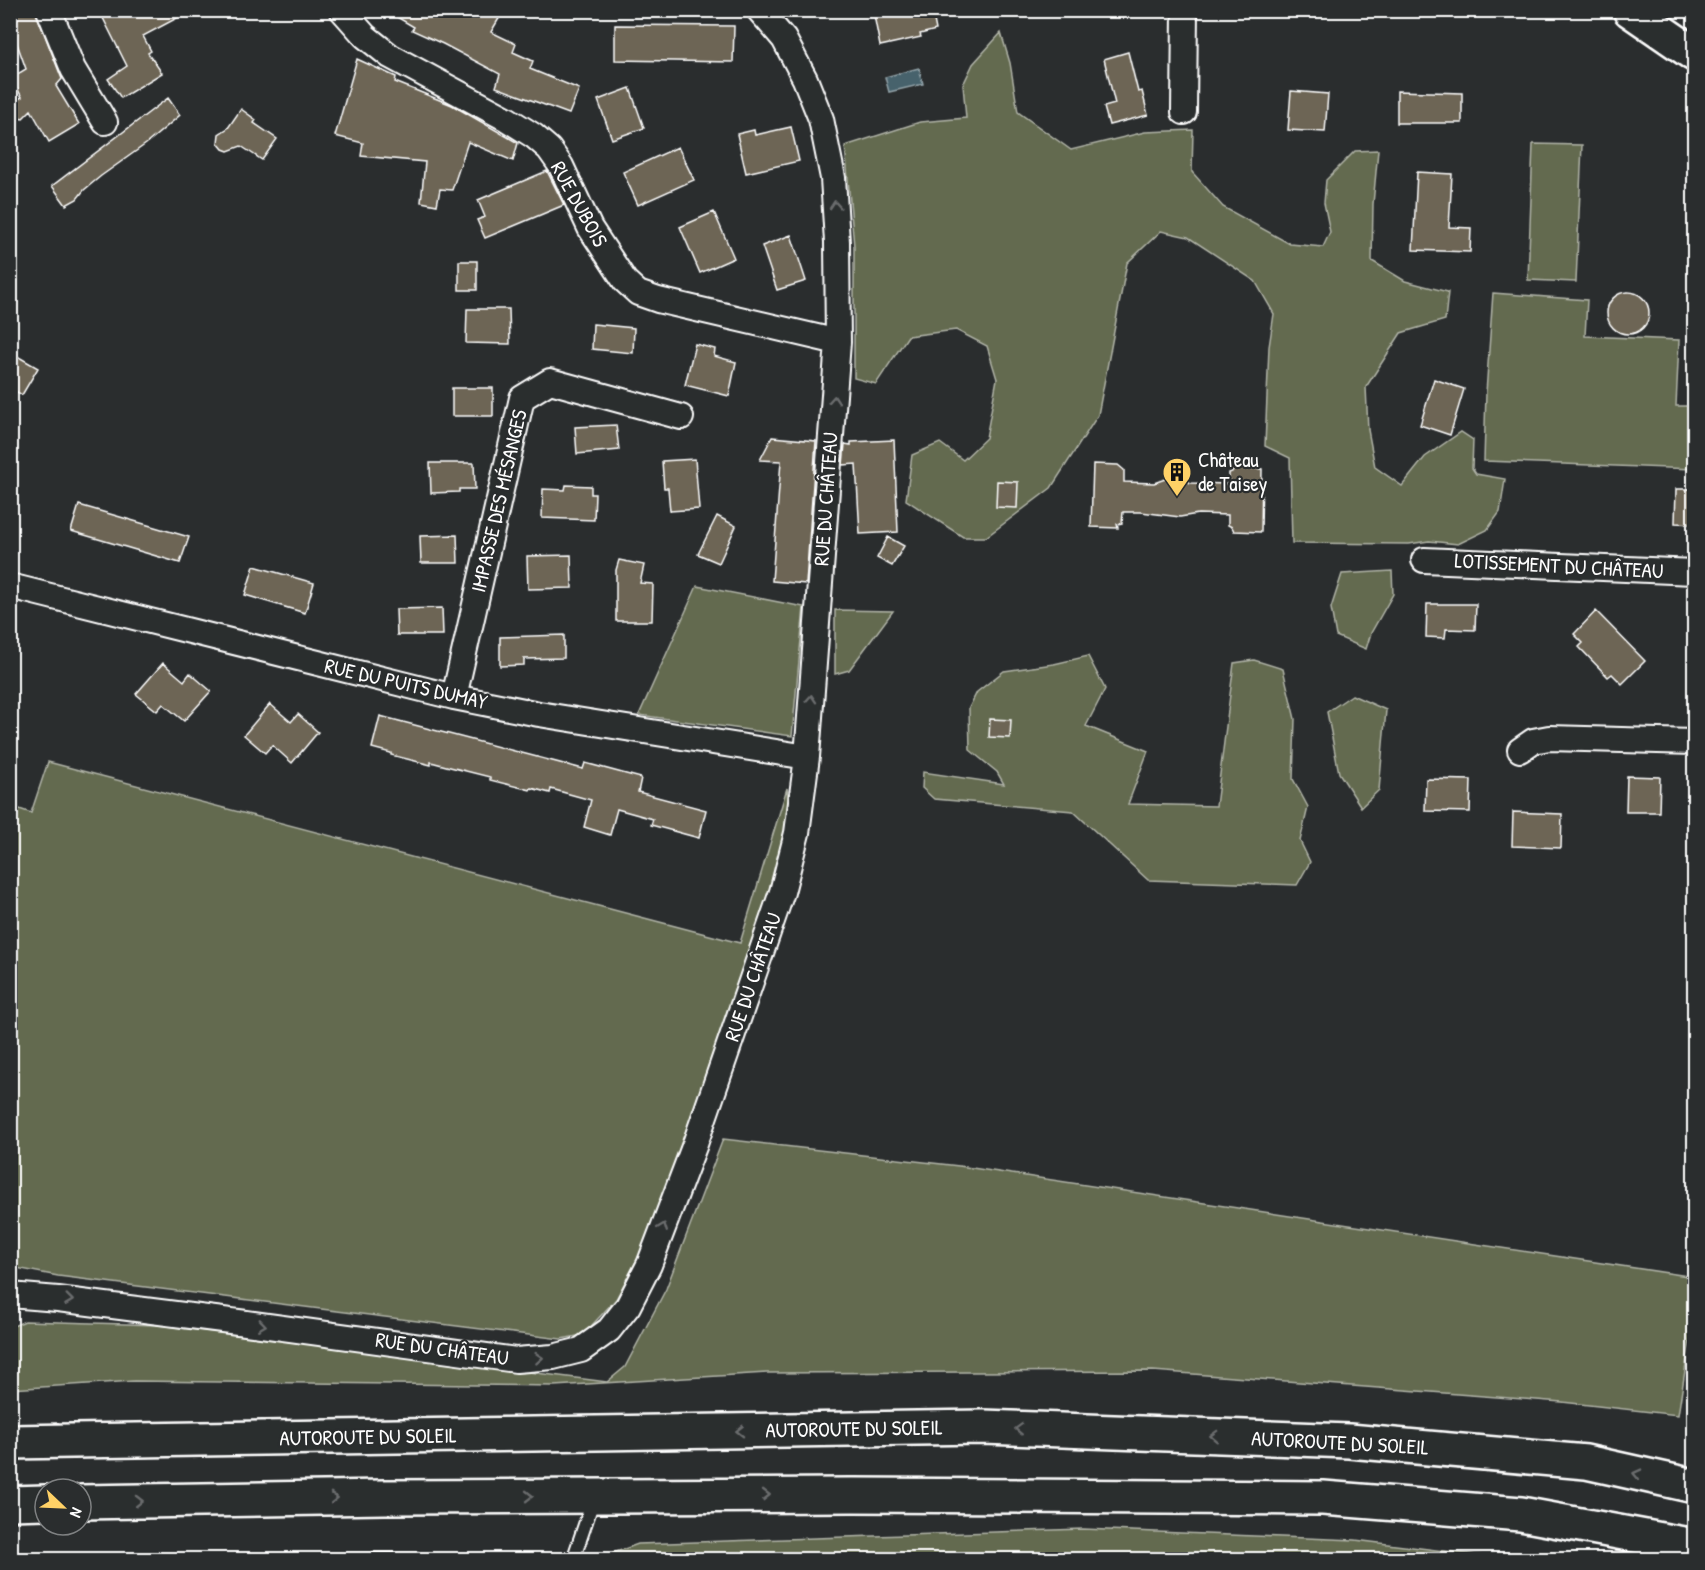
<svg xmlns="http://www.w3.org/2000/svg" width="1705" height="1570" font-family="'Patrick Hand',sans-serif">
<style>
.green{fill:#636a50;stroke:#b1b4a8;stroke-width:1.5}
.water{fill:#47626c;stroke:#91a1a7;stroke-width:1.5}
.building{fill:#6d6555;stroke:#fff;stroke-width:1.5}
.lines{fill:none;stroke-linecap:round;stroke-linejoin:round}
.lane-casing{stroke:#fff;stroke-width:16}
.street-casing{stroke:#fff;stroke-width:28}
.secondary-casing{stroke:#fff;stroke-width:38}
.highway-casing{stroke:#fff;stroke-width:38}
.lane{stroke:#2a2d2e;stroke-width:12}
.street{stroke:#2a2d2e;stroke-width:24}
.secondary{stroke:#2a2d2e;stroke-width:33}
.highway{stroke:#2a2d2e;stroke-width:33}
.oneway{stroke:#6a6c6d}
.labels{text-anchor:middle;stroke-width:4.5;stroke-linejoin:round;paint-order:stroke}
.street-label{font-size:21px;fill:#fff;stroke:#2a2d2e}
.poi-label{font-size:21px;fill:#fff;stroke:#2a2d2e;text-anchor:start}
</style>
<rect width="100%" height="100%" fill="#2a2d2e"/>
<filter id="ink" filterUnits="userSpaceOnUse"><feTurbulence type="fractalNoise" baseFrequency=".0167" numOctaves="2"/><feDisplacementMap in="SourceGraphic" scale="12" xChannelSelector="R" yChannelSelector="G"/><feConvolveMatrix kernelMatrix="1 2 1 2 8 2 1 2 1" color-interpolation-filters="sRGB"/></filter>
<g filter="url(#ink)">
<path class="green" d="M1001,33L1010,63L1018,112L1071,150L1145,132L1193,130L1192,172L1223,207L1290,244L1323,247L1330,232L1324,203L1326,180L1355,151L1378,150L1373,204L1372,261L1405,281L1448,292L1445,320L1401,333L1366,387L1368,430L1375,467L1402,486L1425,457L1461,432L1473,440L1472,468L1476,474L1505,479L1500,512L1487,530L1458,544L1429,541L1409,544L1292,543L1290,458L1265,446L1269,347L1274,314L1255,281L1188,237L1161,231L1127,263L1098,415L1051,488L986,537H963L906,500L912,455L940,443L963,460L986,438L997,379L987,346L956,330L908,336L876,384L854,378V246L845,146L920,122L966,118L963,85L973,64Z
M1533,144L1582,145L1576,282L1528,280Z
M1493,293L1587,300L1585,336L1679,340L1676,406H1694V469L1484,461L1486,393Z
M1392,571L1393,594L1371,633L1366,649L1336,636L1331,608L1342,574Z
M697,586L804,607L792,736L639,715Z
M835,610L893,611L849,670L835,674Z
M1088,656L1105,689L1086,726L1148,751L1128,804L1216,806L1234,663L1254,660L1283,669L1295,719L1293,779L1308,807L1300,841L1310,862L1297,885L1148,880L1073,811L934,799L922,788L923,772L1004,784L997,772L970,750L969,708L977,692L1004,671L1054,664Z
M1352,695L1386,710L1379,790L1361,807L1339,773L1327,712Z
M48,762L740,943L787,788L789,817L774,877L677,1157L641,1252L616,1299L583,1335L561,1339L58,1276L11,1267V806L31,813Z
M723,1139L959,1166L1694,1277V1314L1678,1415L1562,1402L1153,1371L767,1373L554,1386L134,1381L11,1389V1327L25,1321L158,1325L607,1382L625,1367L666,1289Z
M1083,1529L1355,1540L1509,1559H609L613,1553L638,1544Z"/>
<path class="water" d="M919,68L923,84L889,92L885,77Z"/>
<path class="building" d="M10,10H35L62,79L56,86L79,124L49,142L31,110L22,119L10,108V104L22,97L11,78L26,69L15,38L10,40Z
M99,10H192L143,36L151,51L148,53L162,73L121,98L108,79L127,66Z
M385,10H504L491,32L516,44L513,52L533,61L530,69L579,89L569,114L496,87L500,74L443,44L412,30L414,27Z
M873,10H932L936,30L920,34L921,37L880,46Z
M615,25L734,26L733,62L615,60Z
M1128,52L1138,92L1142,91L1148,115L1109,125L1104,107L1115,104L1104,59Z
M357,59L396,77L395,82L452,105L518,143L513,161L468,142L452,190L440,189L437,205L421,202L425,162L361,156L363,143L335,136Z
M630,88L644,128L612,139L598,100Z
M1291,91L1328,94L1325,132L1288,130Z
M1397,91L1462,93V123H1397Z
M168,98L180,115L146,144L101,176L84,190L77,199L66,205L52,186Z
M241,109L256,120L254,123L277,139L262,160L241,146L228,151L223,149L218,143L219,134L228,128Z
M791,127L799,161L746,173L737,134L754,130L755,135Z
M678,147L694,180L638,205L623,172Z
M547,171L564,205L485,238L477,220L485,217L478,200Z
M1417,172L1452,174L1449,227L1471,228L1470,252L1413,250Z
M714,212L734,258L700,273L680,227Z
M791,235L806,281L777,290L762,246Z
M459,261H477V290H459Z
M1607 313a21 21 0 1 1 42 0a21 21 0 1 1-42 0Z
M467,309H509L510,344L466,343Z
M593,324L634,328L633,353L592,349Z
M695,344L715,349L714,356L736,362L729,396L685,385Z
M10,352L38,368L22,395L10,388Z
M1434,379L1464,389L1450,435L1420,425Z
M452,388H493V416H452Z
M616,425L619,450L577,454L575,427Z
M772,437L816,441L806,584L772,581L781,461L760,460Z
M894,440L898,532L860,534L856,464L843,465L845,444L851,445V442Z
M695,459L699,509L670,511L668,488H664L662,461Z
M430,463H474L475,489H459V492L431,493Z
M1093,464L1118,465L1124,470V482L1154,483L1168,478L1184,479L1190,483L1229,484V473L1232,472L1234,468L1262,469L1261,532L1234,531L1232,527L1228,525V515L1198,514L1180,517L1141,512H1123L1122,523L1117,524L1118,528L1091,527Z
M997,481L1018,482L1017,508L996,507Z
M566,485L591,486V494H595L594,520L542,518L543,489L565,490Z
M1676,489H1695V524L1675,523Z
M79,505L189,537L180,563L71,531Z
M717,516L736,526L719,563L698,554Z
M457,535L458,563H421L420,536Z
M888,537L904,546L892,566L877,558Z
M571,555L572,588L528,589L527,556Z
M619,560L644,565L640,583L653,584L652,621H616V570Z
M254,566L314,583L305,613L245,595Z
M1427,604H1476L1475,630L1446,629L1445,638L1426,637Z
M442,608L443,635H397L396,609Z
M1596,611L1645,661L1622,684L1612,674L1608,677L1579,647L1583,643L1574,634Z
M564,635V658L524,659V665L500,666V637Z
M163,663L184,681L190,673L211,691L184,721L163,704L157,711L136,694Z
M270,704L291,722L298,714L318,732L292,763L272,745L265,753L244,735Z
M380,716L583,769L585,763L641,778L638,792L706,810L699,838L651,825L653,819L617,809L610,835L584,827L591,800L551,789L550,793L531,788L530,790L490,780V777L450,767L431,762V765L391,755V753L372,748Z
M990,719L1011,720L1010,738L989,737Z
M1627,776L1660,777L1659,812H1626Z
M1426,779L1471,780L1470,812L1425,811Z
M1513,812L1562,814L1561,848L1512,846Z"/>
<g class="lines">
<g class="lane-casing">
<path id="lane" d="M347,1560H418
M573,1560L594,1498"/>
</g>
<g class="street-casing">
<path id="street" d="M49,10L73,69L105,122
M342,10L365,36L390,56L507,119L534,136L549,149L561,166L590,228L625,281L638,293L658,300L838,342
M1184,112L1185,10
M1424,560L1694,572
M10,586L454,697L539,714L807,757
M454,697L522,398L550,381L681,417
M1520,750L1533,741L1549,738L1694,742
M10,1295L58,1299L246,1323L516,1360L553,1357L581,1350L609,1330L628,1306L649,1265L695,1144L782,892L797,833L807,757L838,342L837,242L833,178L821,119L805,79L784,39L759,10"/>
</g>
<g class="secondary-casing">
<path id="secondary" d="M1630,10L1694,54"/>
</g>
<g class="highway-casing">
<path id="highway" d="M10,1442L983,1427L1349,1441L1586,1462L1694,1486
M81,1502L385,1497L853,1495L1323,1498L1521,1514L1694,1546
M10,1503L45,1502"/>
</g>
<use href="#lane" class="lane"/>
<use href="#street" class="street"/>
<use href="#secondary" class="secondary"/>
<use href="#highway" class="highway"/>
</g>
<defs><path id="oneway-chevron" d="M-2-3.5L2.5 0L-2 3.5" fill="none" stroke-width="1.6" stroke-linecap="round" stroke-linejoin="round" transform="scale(1.5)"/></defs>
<g class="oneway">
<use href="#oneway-chevron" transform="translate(835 205) rotate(-94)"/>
<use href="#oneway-chevron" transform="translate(834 400) rotate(-86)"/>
<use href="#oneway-chevron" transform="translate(811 699) rotate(-86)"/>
<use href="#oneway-chevron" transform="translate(663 1227) rotate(-69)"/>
<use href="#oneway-chevron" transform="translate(69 1300) rotate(7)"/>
<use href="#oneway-chevron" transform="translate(262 1325) rotate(8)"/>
<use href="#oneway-chevron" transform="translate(539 1358) rotate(-4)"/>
<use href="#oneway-chevron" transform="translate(1019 1429) rotate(-178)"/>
<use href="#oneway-chevron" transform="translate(740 1431) rotate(179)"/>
<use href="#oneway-chevron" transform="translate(1214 1436) rotate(-178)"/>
<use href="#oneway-chevron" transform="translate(1637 1474) rotate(-167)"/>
<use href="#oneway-chevron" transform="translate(766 1495)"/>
<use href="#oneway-chevron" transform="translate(529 1496)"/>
<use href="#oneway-chevron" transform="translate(334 1498) rotate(-1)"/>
<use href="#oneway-chevron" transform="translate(139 1501) rotate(-1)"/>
</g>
</g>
<defs>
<g id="building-pin" transform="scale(1.5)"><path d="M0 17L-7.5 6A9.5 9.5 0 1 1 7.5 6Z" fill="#ffd166" stroke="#2a2d2e"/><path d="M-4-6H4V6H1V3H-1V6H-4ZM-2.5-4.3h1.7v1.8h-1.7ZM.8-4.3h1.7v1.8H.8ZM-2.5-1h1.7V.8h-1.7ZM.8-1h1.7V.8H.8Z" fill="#111"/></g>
</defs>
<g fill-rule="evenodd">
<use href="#building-pin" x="1177" y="472"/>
</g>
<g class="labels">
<g class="street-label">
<text transform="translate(579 204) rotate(61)" y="7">RUE DUBOIS</text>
<text transform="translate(826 499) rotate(-86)" y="7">RUE DU CHÂTEAU</text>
<text transform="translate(499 501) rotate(-77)" y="7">IMPASSE DES MÉSANGES</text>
<text transform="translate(1559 566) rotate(3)" y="7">LOTISSEMENT DU CHÂTEAU</text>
<text transform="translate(406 684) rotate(13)" y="7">RUE DU PUITS DUMAY</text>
<text transform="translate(753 977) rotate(-71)" y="7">RUE DU CHÂTEAU</text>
<text transform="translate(442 1349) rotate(8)" y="7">RUE DU CHÂTEAU</text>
<text transform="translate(854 1429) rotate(-1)" y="7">AUTOROUTE DU SOLEIL</text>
<text transform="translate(368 1437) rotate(-1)" y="7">AUTOROUTE DU SOLEIL</text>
<text transform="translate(1340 1443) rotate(3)" y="7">AUTOROUTE DU SOLEIL</text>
</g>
<g class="poi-label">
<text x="1198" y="467">Château<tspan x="1198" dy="24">de Taisey</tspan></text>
</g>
</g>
<rect width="1705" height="1570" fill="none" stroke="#2a2d2e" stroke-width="36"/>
<rect x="18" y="18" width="1669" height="1534" fill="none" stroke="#fff" stroke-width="2" filter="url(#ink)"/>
<g transform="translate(63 1507) rotate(113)"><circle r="28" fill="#2a2d2e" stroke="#7f8182" stroke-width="1.5"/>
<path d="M0-4.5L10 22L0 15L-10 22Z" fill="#ffd166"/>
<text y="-9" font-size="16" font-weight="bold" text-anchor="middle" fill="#ffffff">N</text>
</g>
</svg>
